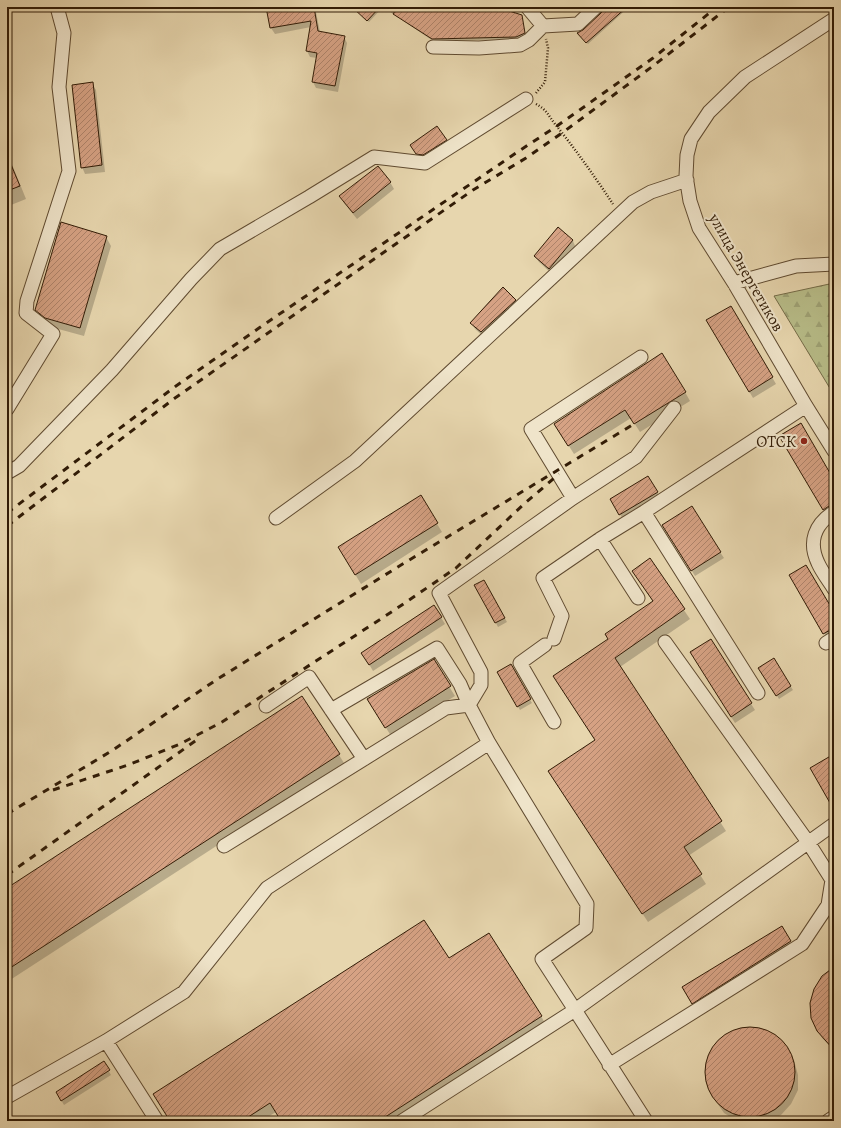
<svg xmlns="http://www.w3.org/2000/svg" width="841" height="1128" font-family="Alegreya,serif">
<style>
.forest{fill:url(#forest-firs);stroke:#756c48}
.shadow{fill:#0003}
.building{fill:url(#building-hatch);stroke:#321c06}
.lines{fill:none;stroke-linecap:round;stroke-linejoin:round}
.minor-casing{stroke:#5f4a30;stroke-width:15}
.path{stroke:#321c06;stroke-width:2.5;stroke-dasharray:1 2;stroke-linecap:butt}
.minor{stroke:#efe4ca;stroke-width:13}
.rail{stroke:#321c06;stroke-width:3;stroke-dasharray:7 7;stroke-linecap:butt}
.poi-dot{fill:#8f2418;stroke:#efe4ca;stroke-width:1.5}
.labels{text-anchor:middle;stroke-width:4;stroke-linejoin:round;paint-order:stroke}
.street-label{font-size:16px;fill:#321c06;stroke:#efe4ca}
.poi-label{font-size:16px;fill:#321c06;stroke:#efe4ca;text-anchor:end}
</style>
<defs>
<pattern id="forest-firs" width="22" height="20" patternUnits="userSpaceOnUse"><rect width="22" height="20" fill="#b8bd89"/><path d="M5 1l3.5 6h-7zM16 11l3.5 6h-7z" fill="#9fa275"/></pattern>
<pattern id="building-hatch" width="6" height="6" patternUnits="userSpaceOnUse"><rect width="6" height="6" fill="#d6a284"/><path d="M-1 1l2-2M0 6l6-6M5 7l2-2" fill="none" stroke="#ae836a"/></pattern>
</defs>
<rect width="100%" height="100%" fill="#e7d6ae"/>
<filter id="stains"><feTurbulence type="fractalNoise" baseFrequency=".005" numOctaves="4"/><feColorMatrix values="0 0 0 0 .2 0 0 0 0 .09 0 0 0 0 .02 0 0 0 .5 -.17"/></filter>
<radialGradient id="worn" r=".72"><stop offset=".6" stop-color="#630" stop-opacity="0"/><stop offset="1" stop-color="#630" stop-opacity=".3"/></radialGradient>
<path class="forest" d="M834,283V395L774,296Z"/>
<path class="shadow" d="M267,7H315L320,32L344,37L347,43L338,92L316,88L313,82L317,58L310,57L307,51L311,27L275,34L271,28Z
M353,7H494V11L522,18L525,35L517,39L433,41L383,7L369,22Z
M605,7H629L588,44L579,35L604,10Z
M92,84L96,90L105,172L85,174L82,167Z
M446,140L448,144L426,159L420,158L413,149Z
M7,152L26,199L11,205L7,199Z
M390,182L394,189L357,219L344,203L341,197Z
M558,229L573,241L576,248L553,275L539,262L535,256Z
M106,237L111,246L84,336L51,327L42,319L36,310Z
M516,300L519,307L485,338L475,329L472,323Z
M731,307L776,384L753,398L708,321Z
M685,392L690,401L640,432L631,418L574,454L555,424Z
M784,442L834,482V512L828,516Z
M648,477L661,499L624,521L611,499Z
M420,496L442,532L361,584L344,556Z
M667,531L720,552L724,558L695,576Z
M650,560L690,619L620,667L726,831L688,856L706,884L648,922L554,780L596,741L609,640L653,602L633,571Z
M790,576L834,613V636L828,640Z
M484,581L507,622L498,627L476,585Z
M434,606L445,624L373,671L366,659Z
M710,640L755,710L735,723L695,659Z
M773,659L793,690L779,699L760,668Z
M433,661L455,696L391,736L374,708Z
M510,666L532,703L520,710L498,673Z
M339,755L344,763L7,982V889Z
M781,927L795,951L698,1012L683,988Z
M448,960L541,1016L546,1025L397,1121H282L276,1112L261,1121H171Z
M834,968V1050L822,1038L818,1031Z
M743,1028H757L770,1033L782,1041L794,1060L798,1075V1090L791,1104L781,1115L770,1121H737L724,1113L711,1094L706,1080V1066L710,1053L718,1041L729,1033Z
M104,1063L111,1075L64,1105L57,1093Z"/>
<path class="building" d="M266,7H314L318,31L345,36L335,86L312,82L317,53L306,51L311,21L270,28Z
M352,7H380L367,21Z
M398,7H410V11L506,10L522,15L525,33L516,37L432,39L393,14Z
M606,7H627L586,43L577,33L583,30L601,13Z
M93,82L102,165L81,168L72,85Z
M437,126L447,140L423,155L416,154L410,145Z
M7,155L20,186L7,191Z
M378,166L391,182L353,213L339,196Z
M61,222L107,236L80,328L45,318L35,310Z
M558,227L573,240L549,269L534,256Z
M503,287L516,300L481,332L470,323Z
M731,306L773,377L749,392L706,320Z
M662,353L686,392L634,424L625,410L568,446L554,424Z
M801,423L834,480V504L829,506L823,510L779,436Z
M648,476L658,492L619,515L610,499Z
M421,495L438,523L355,575L338,547Z
M692,506L721,552L691,571L662,525Z
M650,558L685,609L615,658L722,821L684,847L702,874L642,914L548,771L595,740L553,676L608,639L605,634L653,601L632,571Z
M806,565L834,612V628L823,634L789,575Z
M484,580L505,618L495,623L474,585Z
M434,605L442,617L369,665L361,653Z
M711,639L752,703L731,717L690,652Z
M774,658L791,686L776,696L758,668Z
M434,659L451,686L385,728L367,699Z
M511,664L531,699L517,707L497,672Z
M302,696L340,754L7,970V888Z
M834,754V810L810,768Z
M424,920L449,958L489,933L542,1016L379,1121H281L270,1103L242,1121H170L153,1094Z
M782,926L791,941L692,1004L682,987Z
M834,967V1050L817,1031L811,1018L810,1003L814,989L822,976Z
M705 1072a45 45 0 1 1 90 0a45 45 0 1 1-90 0Z
M104,1061L110,1070L61,1101L56,1092Z"/>
<g class="lines">
<g class="minor-casing">
<path id="minor" d="M527,7L543,26L578,24L596,7
M834,19L745,77L709,112L691,139L687,155L686,176L690,201L699,228L734,283L806,406L834,451
M433,47L479,48L520,45L529,40L543,26
M734,283L796,266L834,264
M7,409L53,334L26,313L27,301L69,171L59,87L64,33L57,7
M7,473L19,466L112,370L191,279L220,249L309,197L374,157L425,163L526,99
M573,498L531,429L641,357
M644,512L758,693
M834,512C815,524 808,542 818,563C822,572 829,581 834,589
M276,518L355,461L633,202L651,192L687,180
M600,539L638,598
M554,639L562,616L543,578L600,539L644,512L806,406
M826,643L834,638
M545,645L520,663L554,722
M266,706L309,677L364,759
M224,846L446,708L469,705L460,684L437,648L331,710
M106,1041L157,1121
M609,1065L802,944L828,905L832,880L808,842L665,642
M7,1097L106,1041L184,992L267,888L489,743
M402,1121L575,1010L542,959L586,928L587,904L489,743L469,705L481,685V672L439,593L573,498L636,457L674,408
M646,1121L575,1010L834,824
M828,1121L834,1117"/>
</g>
<path class="path" d="M536,93L545,82L548,48L546,39
M536,104C547,110 548,115 555,124C576,150 595,177 613,204"/>
<use href="#minor" class="minor"/>
<path class="rail" d="M7,513L176,386L259,328L519,151L557,126L653,58L717,7
M7,526L175,398L473,190L526,158L562,133L653,66L729,7
M53,790L128,765L180,744L222,722L393,611L456,568L524,504L559,474
M7,814L113,750L216,680L401,565L634,424
M7,875L198,739"/>
</g>
<circle class="poi-dot" cx="804" cy="441" r="4"/>
<g class="labels">
<g class="street-label">
<text transform="translate(747 272) rotate(60)" y="6">улица Энергетиков</text>
</g>
<g class="poi-label">
<text x="796" y="447">ОТСК</text>
</g>
</g>
<rect width="841" height="1128" fill="none" stroke="#e7d6ae" stroke-width="24"/>
<rect x="8" y="8" width="825" height="1112" fill="none" stroke="#321c06" stroke-width="2"/>
<rect x="12" y="12" width="817" height="1104" fill="none" stroke="#321c06"/>
<rect width="100%" height="100%" filter="url(#stains)"/>
<rect width="100%" height="100%" fill="url(#worn)"/>
</svg>
